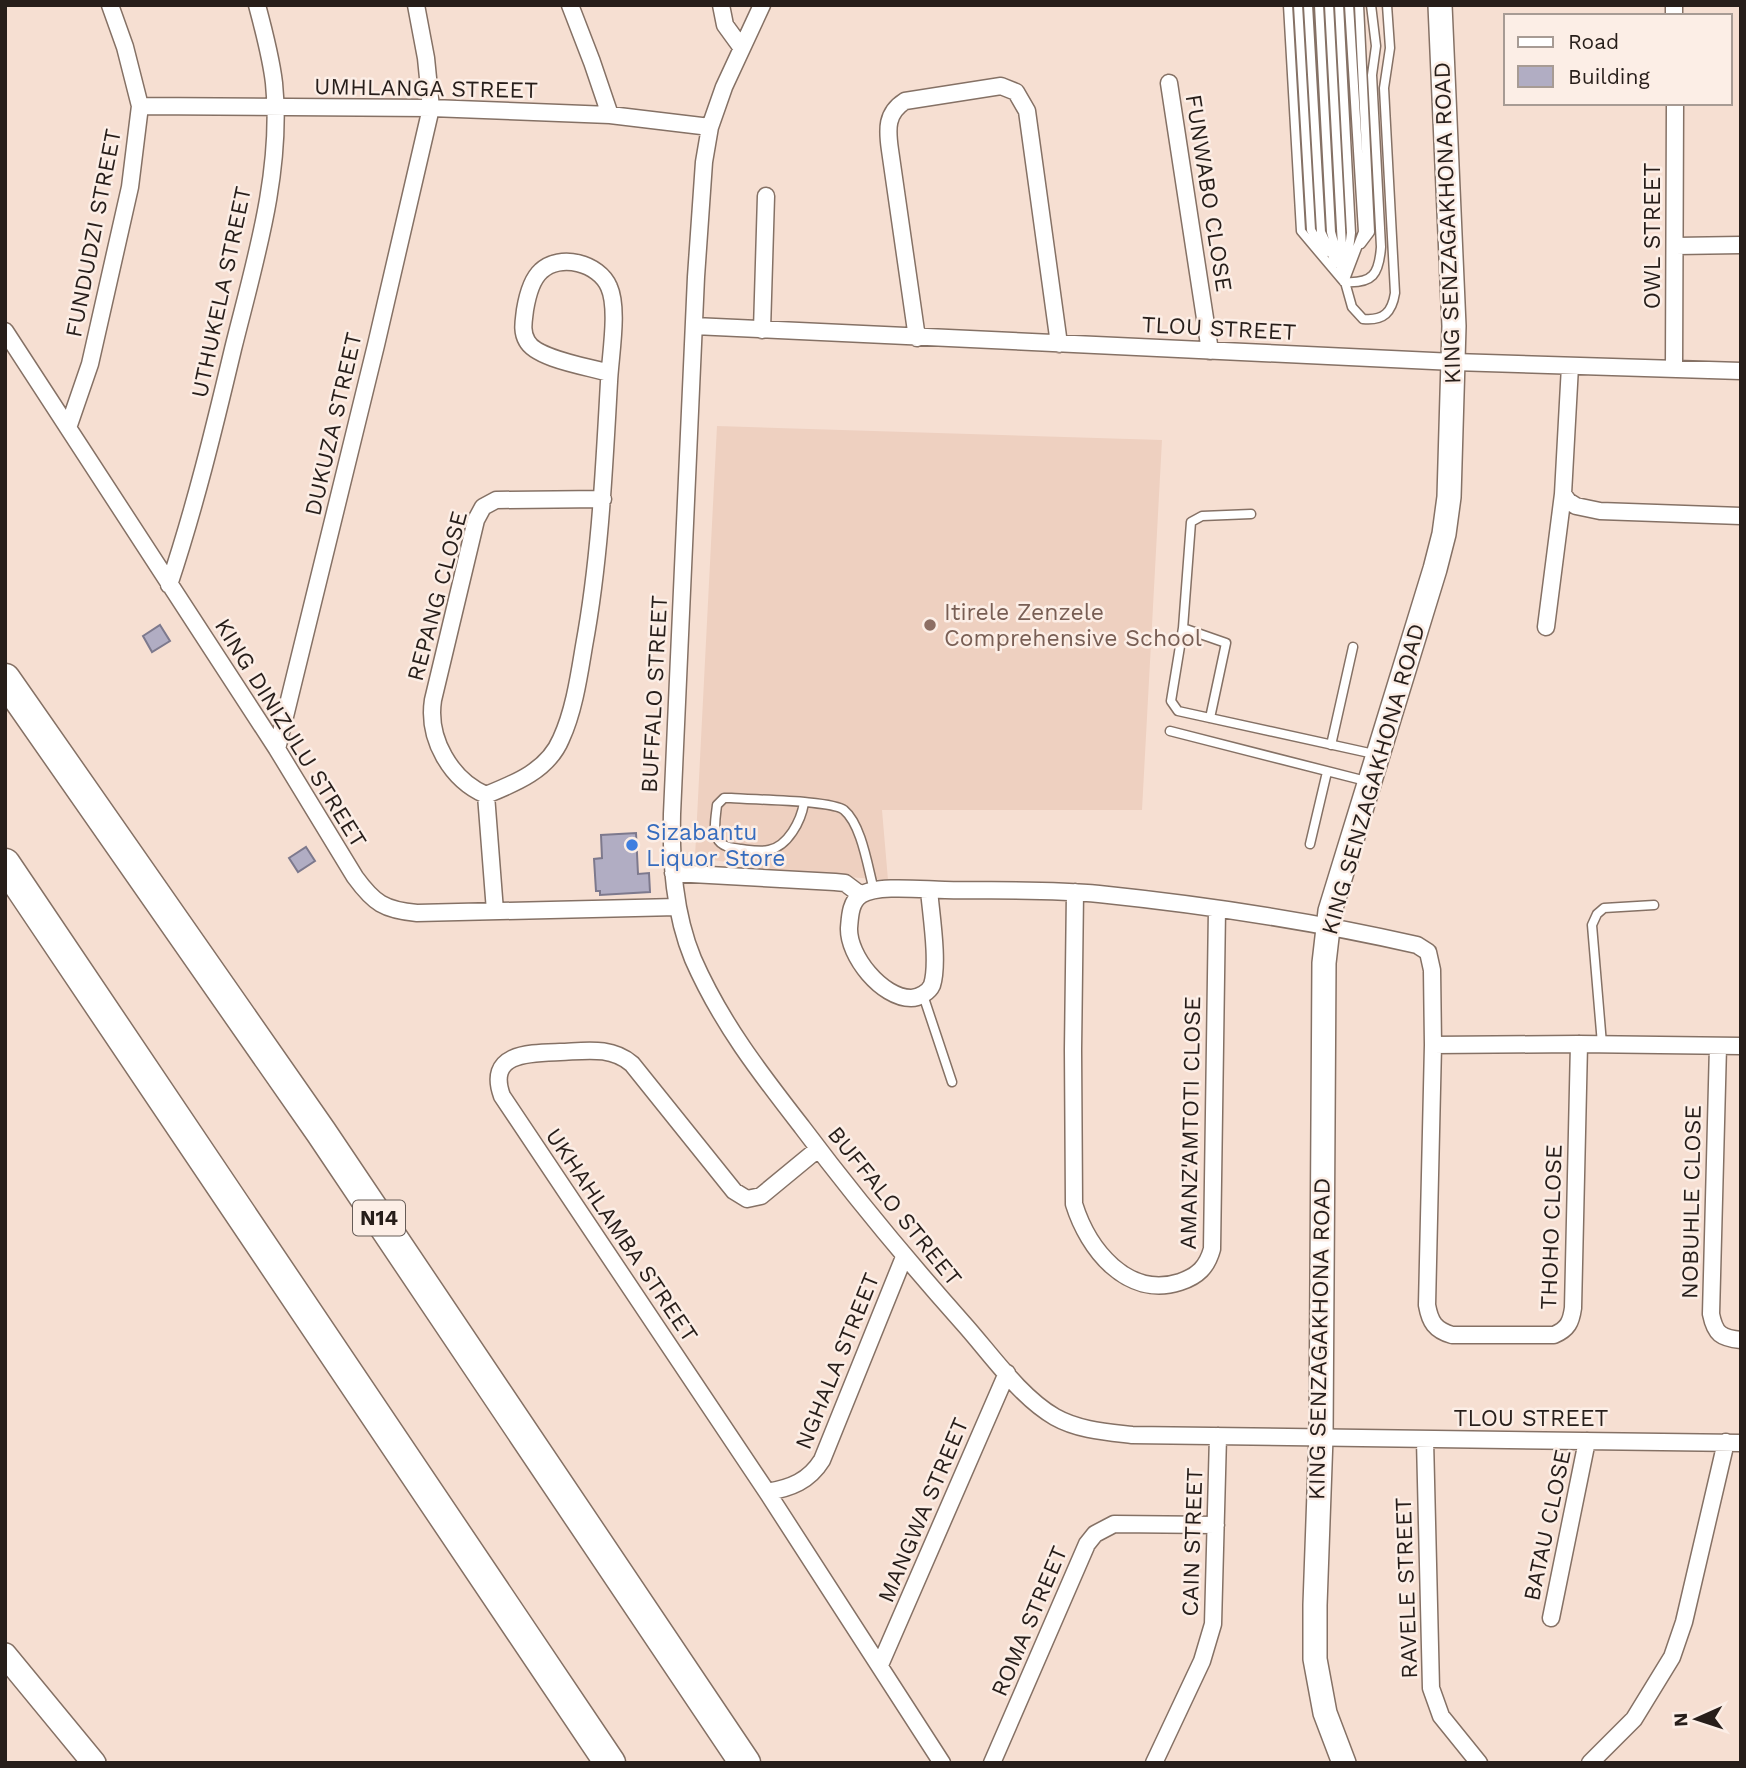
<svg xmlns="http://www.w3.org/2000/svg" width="1746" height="1768" font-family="'Work Sans',sans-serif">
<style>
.built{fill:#eed0c0}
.building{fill:#b1adc3;stroke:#7d798d;stroke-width:2}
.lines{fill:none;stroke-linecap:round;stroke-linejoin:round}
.lane-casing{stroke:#857165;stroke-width:11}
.street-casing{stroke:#857165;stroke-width:19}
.secondary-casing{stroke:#857165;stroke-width:26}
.highway-casing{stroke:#857165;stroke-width:33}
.lane{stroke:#fff;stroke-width:8}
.street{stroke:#fff;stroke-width:16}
.secondary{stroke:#fff;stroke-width:23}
.highway{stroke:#fff;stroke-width:30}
.education-dot{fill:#8d6e63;stroke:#fceee6;stroke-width:2.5}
.shop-dot{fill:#3f7fe0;stroke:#fceee6;stroke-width:2.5}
.labels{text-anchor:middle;stroke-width:5;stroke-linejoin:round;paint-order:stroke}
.shield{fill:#fceee6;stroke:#675c57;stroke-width:2}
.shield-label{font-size:21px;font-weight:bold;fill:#271e1a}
.street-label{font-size:23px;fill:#271e1a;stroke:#fceee6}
.education-label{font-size:23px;fill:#785e54;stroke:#fceee6;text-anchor:start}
.shop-label{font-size:23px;fill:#366cbe;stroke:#fceee6;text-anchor:start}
</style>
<rect width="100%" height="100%" fill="#f6dfd2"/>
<path class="built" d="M717,426L1162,440L1142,810H882L888,880L794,873L695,857Z"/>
<path class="building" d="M160,625L170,641L152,652L143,636Z
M636,833L638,874L649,873L650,892L600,895V891H596L594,859L602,858L601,835Z
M306,847L315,861L298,872L289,858Z"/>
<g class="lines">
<g class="lane-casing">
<path id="lane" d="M1288,5L1301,231L1344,282C1373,284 1379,274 1381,247L1372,75L1376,46L1371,5
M1298,5L1311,230L1325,253
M1308,5L1321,232L1336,263
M1319,5L1331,232L1352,307L1363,319C1384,321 1392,312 1395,293L1384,88L1390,48L1387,5
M1329,5L1343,265
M1339,5L1351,233L1347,265
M1359,5L1370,232L1361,244
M1344,282L1363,232L1349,5
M1251,514L1202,516L1191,522L1183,628L1171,701L1178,711L1374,754
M1183,628L1226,643L1210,718
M1170,731L1366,781
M1331,745L1353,647
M804,803C801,821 788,846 769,850C760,852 750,850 741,849C732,848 721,847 717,838C713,829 716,815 717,805L724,798H731C752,800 831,800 844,810C862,825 868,869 874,890
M1310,844L1327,772
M923,995L952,1082
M1602,1044L1592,925L1597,914L1604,908L1654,905"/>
</g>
<g class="street-casing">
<path id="street" d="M570,5L592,62L610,115
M721,5L725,25L741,47
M762,5L724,87L710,127L704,162L696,277L672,814C671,863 674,913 693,959C721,1023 760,1073 802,1127C853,1195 907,1260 963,1323C990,1353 1020,1397 1055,1417C1078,1430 1106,1432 1132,1435L1741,1443
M1674,5V16
M1169,83L1210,351
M140,106L431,108L610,115L710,127
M1676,246L1741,245
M694,326L1454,362L1741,371
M762,330L766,196
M5,331L277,749L355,877C374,903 384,910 417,913L677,907
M917,338L890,150C887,129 886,113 905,101L1001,86L1016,92L1027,111L1059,344
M1570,366L1563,494L1568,501L1576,506L1600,511L1741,516
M1674,369L1675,103
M68,428L90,364L130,187L140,106L125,47L110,5
M169,585C195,507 214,429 233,349C254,264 283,172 274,83C271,57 264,31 257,5
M1546,627L1563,494
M277,749L376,345L431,108L426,58L416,5
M486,795C516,783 548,770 561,739C574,711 579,676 584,646C600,559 604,471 609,382C610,357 619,309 609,287C599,263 560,253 541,271C531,280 527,298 525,310C524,320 521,331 527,341C536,359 590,367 609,373
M673,873L835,882L845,883L861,895
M929,890C931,914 939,963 932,985C929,992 919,998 911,998C882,998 848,956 849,928C850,917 850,902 861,895C877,884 926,890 945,890C996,891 1048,889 1099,894C1205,905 1312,921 1417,945L1428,952L1432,970L1433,1045L1427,1305C1430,1322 1435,1330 1452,1335H1554C1568,1329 1571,1322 1573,1308L1579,1044
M1075,892L1073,1050L1074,1204C1088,1249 1127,1299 1180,1282C1198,1276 1207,1267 1212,1249L1217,909
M495,911L486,795C451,780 427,739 433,700L476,520L483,507L496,500L603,499
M1433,1045L1579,1044L1741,1046
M1718,1046L1711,1314C1715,1334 1721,1338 1741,1340
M818,1149L761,1196L747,1199L734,1191L632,1064C611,1046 586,1051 560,1052C531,1053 486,1052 502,1096L767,1492L942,1763
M1425,1440L1431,1688L1441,1716L1479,1763
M767,1492C791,1488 809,1481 822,1460L904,1257
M1551,1618L1587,1441
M880,1665L1007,1373
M992,1763L1087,1544L1095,1534L1114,1524L1216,1525
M1154,1763L1202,1661L1213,1624L1218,1436
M1590,1763L1634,1719L1672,1657L1684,1622L1726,1442"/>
</g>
<g class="secondary-casing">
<path id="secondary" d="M5,1655L94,1763
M1344,1763L1325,1713L1315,1659V1605L1321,1437L1324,963L1330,911L1435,569L1444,534L1449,497L1454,326L1440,5"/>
</g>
<g class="highway-casing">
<path id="highway" d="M5,679L321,1132L745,1763
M5,864L610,1763"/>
</g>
<use href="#lane" class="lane"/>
<use href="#street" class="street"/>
<use href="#secondary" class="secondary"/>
<use href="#highway" class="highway"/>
</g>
<circle class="education-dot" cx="930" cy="625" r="7"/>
<circle class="shop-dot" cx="632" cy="845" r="7"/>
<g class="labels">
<rect class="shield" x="353" y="1200.5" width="52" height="35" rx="5"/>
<g class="shield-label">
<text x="379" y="1225">N14</text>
</g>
<g class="street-label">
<text transform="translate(426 88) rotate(1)" y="8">UMHLANGA STREET</text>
<text transform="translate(1209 193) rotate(81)" y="8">FUNWABO CLOSE</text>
<text transform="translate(1447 223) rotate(-92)" y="8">KING SENZAGAKHONA ROAD</text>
<text transform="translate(93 233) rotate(-79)" y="8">FUNDUDZI STREET</text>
<text transform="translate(1652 236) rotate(-90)" y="8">OWL STREET</text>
<text transform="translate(221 292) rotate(-78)" y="8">UTHUKELA STREET</text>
<text transform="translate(1219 328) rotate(3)" y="8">TLOU STREET</text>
<text transform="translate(333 424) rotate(-77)" y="8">DUKUZA STREET</text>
<text transform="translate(437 596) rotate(-75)" y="8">REPANG CLOSE</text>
<text transform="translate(654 694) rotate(-87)" y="8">BUFFALO STREET</text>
<text transform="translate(291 733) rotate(58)" y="8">KING DINIZULU STREET</text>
<text transform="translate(1373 779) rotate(-74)" y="8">KING SENZAGAKHONA ROAD</text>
<text transform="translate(1190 1123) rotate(-89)" y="8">AMANZ'AMTOTI CLOSE</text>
<text transform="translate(1691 1202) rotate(-89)" y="8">NOBUHLE CLOSE</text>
<text transform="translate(895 1206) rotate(51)" y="8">BUFFALO STREET</text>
<text transform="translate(1551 1227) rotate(-88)" y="8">THOHO CLOSE</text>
<text transform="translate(622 1235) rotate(56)" y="8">UKHAHLAMBA STREET</text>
<text transform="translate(1319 1339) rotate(-89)" y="8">KING SENZAGAKHONA ROAD</text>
<text transform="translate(837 1361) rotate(-68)" y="8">NGHALA STREET</text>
<text x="1531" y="1426">TLOU STREET</text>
<text transform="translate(923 1510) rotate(-67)" y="8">MANGWA STREET</text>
<text transform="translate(1547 1525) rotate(-78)" y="8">BATAU CLOSE</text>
<text transform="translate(1192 1542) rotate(-88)" y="8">CAIN STREET</text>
<text transform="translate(1406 1588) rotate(-92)" y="8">RAVELE STREET</text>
<text transform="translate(1029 1621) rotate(-67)" y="8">ROMA STREET</text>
</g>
<g class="education-label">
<text x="944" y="620">Itirele Zenzele<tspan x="944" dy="26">Comprehensive School</tspan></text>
</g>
<g class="shop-label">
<text x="646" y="840">Sizabantu<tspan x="646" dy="26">Liquor Store</tspan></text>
</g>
</g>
<rect width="1746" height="1768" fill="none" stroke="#271e1a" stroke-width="14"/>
<rect x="1504" y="14" width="228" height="91" fill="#fceee6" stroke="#a79b94" stroke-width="2"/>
<rect x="1518" y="37" width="35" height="10" fill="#ffffff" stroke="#a79b94" stroke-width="2"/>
<text x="1568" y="49" font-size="21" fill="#271e1a">Road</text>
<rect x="1518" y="66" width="35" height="21" fill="#b1adc3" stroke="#a79b94" stroke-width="2"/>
<text x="1568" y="84" font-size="21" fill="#271e1a">Building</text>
<g transform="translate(1697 1719) rotate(267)" stroke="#fceee6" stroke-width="5" paint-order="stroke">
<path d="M0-5L12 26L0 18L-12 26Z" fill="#271e1a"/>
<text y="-10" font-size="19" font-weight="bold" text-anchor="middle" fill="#271e1a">N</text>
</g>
</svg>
